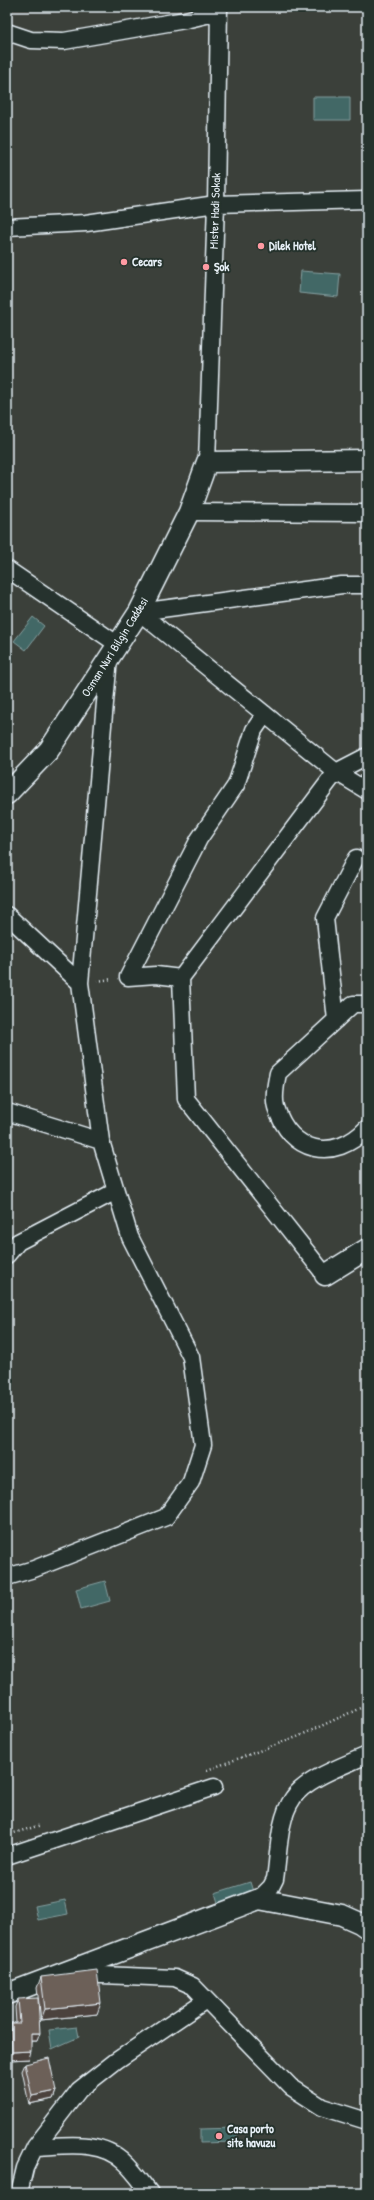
<svg xmlns="http://www.w3.org/2000/svg" width="374" height="2200" font-family="'Patrick Hand',sans-serif">
<style>
.water{fill:#436866;stroke:#859fa0}
.lines{fill:none;stroke-linecap:round;stroke-linejoin:round}
.minor-casing{stroke:#e8f1f8;stroke-width:19}
.tertiary-casing{stroke:#e8f1f8;stroke-width:23}
.path{stroke:#e8f1f8;stroke-width:2.5;stroke-dasharray:1 3;stroke-linecap:butt}
.minor{stroke:#26332d;stroke-width:16}
.tertiary{stroke:#26332d;stroke-width:20}
.wall{fill:#5d534d;stroke:#e8f1f8}
.shaded-wall{fill:#4c433e;stroke:#e8f1f8}
.building{fill:#6c6059;stroke:#e8f1f8}
.poi-dot{fill:#ff9aa2;stroke:#26332d;stroke-width:1.5}
.labels{text-anchor:middle;stroke-width:4;stroke-linejoin:round;paint-order:stroke}
.street-label{font-size:12px;fill:#e8f1f8;stroke:#26332d}
.poi-label{font-size:12px;font-weight:bold;fill:#e8f1f8;stroke:#26332d;text-anchor:start}
</style>
<rect width="100%" height="100%" fill="#3b403a"/>
<filter id="ink" filterUnits="userSpaceOnUse"><feTurbulence type="fractalNoise" baseFrequency=".025" numOctaves="2"/><feDisplacementMap in="SourceGraphic" scale="8" xChannelSelector="R" yChannelSelector="G"/><feConvolveMatrix kernelMatrix="1 2 1 2 8 2 1 2 1" color-interpolation-filters="sRGB"/></filter>
<g filter="url(#ink)">
<path class="water" d="M313,97H350V120H313Z
M301,271L340,274L338,297L299,293Z
M33,617L44,626L26,650L14,641Z
M105,1581L110,1601L81,1609L76,1589Z
M250,1882L255,1898L220,1909L215,1893Z
M65,1900L68,1914L38,1920L35,1906Z
M77,2027L79,2037L52,2049L49,2030Z
M237,2128V2142L200,2143V2129Z"/>
<g class="lines">
<g class="minor-casing">
<path id="minor" d="M7,32L31,40L64,41L185,20L219,12
M7,227L86,223L216,204L367,200
M207,462L216,204L219,7
M189,512L367,513
M7,569L117,644
M367,585H342L139,612L336,772L367,791
M7,915L80,983
M128,977L199,839L236,785L254,730L265,714
M128,977L156,975L181,978
M367,1004H353L278,1073C276,1083 273,1097 276,1107C290,1153 334,1163 367,1128
M336,1020L325,918L356,858
M7,1112L101,1141
M7,1255L18,1242L116,1191
M325,1275L186,1099L181,978L336,772L367,756
M7,1577L34,1569L166,1517L191,1482L203,1445L191,1357L130,1237L101,1141L80,983L109,658
M7,1856L214,1787
M259,1899L271,1887L275,1879C279,1854 278,1819 293,1798C306,1778 346,1765 367,1755
M77,1974L175,1978L193,1986L291,2087L322,2107L367,2121
M35,2147C64,2146 101,2139 124,2162C134,2171 142,2183 150,2193
M19,2193L25,2168L35,2147L79,2090L116,2061L206,2000"/>
</g>
<g class="tertiary-casing">
<path id="tertiary" d="M7,794L49,750L139,612L189,512L207,462L367,460
M325,1275L367,1249
M7,1994L259,1899L342,1915L360,1923L367,1928"/>
</g>
<path class="path" d="M97,981L112,979
M207,1770L297,1737L367,1705
M7,1835L41,1825"/>
<use href="#minor" class="minor"/>
<use href="#tertiary" class="tertiary"/>
</g>
<path class="wall" d="M41,1977L97,2014L41,2020L37,1988Z
M18,1999L37,2041H31L29,2059L9,2060L8,2031L11,2023H16L15,2007Z
M25,2064L56,2091L53,2099L29,2104L22,2071Z"/>
<path class="shaded-wall" d="M101,2003L97,2014L41,2020L45,2009Z
M31,2033H40L37,2041H28Z
M31,2051L29,2059L9,2060L12,2052Z
M56,2091L53,2099L29,2104L32,2096Z"/>
<path class="building" d="M97,1970L101,2003L45,2009L41,1977Z
M38,1998L40,2033H31V2051L12,2052L11,2023H20L18,1999Z
M49,2058L56,2091L32,2096L25,2064Z"/>
</g>
<g class="poi-dot">
<circle cx="261" cy="246" r="4"/>
<circle cx="124" cy="262" r="4"/>
<circle cx="206" cy="267" r="4"/>
<circle cx="219" cy="2136" r="4"/>
</g>
<g class="labels">
<g class="street-label">
<text transform="translate(215 211) rotate(-88)" y="4">Mister Hadi Sokak</text>
<text transform="translate(115 647) rotate(-58)" y="4">Osman Nuri Bilgin Caddesi</text>
</g>
<g class="poi-label">
<text x="269" y="250">Dilek Hotel</text>
<text x="132" y="266">Cecars</text>
<text x="214" y="271">Şok</text>
<text x="227" y="2133">Casa porto<tspan x="227" dy="14">site havuzu</tspan></text>
</g>
</g>
<rect width="374" height="2200" fill="none" stroke="#26332d" stroke-width="24"/>
<rect x="12" y="12" width="350" height="2176" fill="none" stroke="#e8f1f8" stroke-width="1.5" filter="url(#ink)"/>
</svg>
